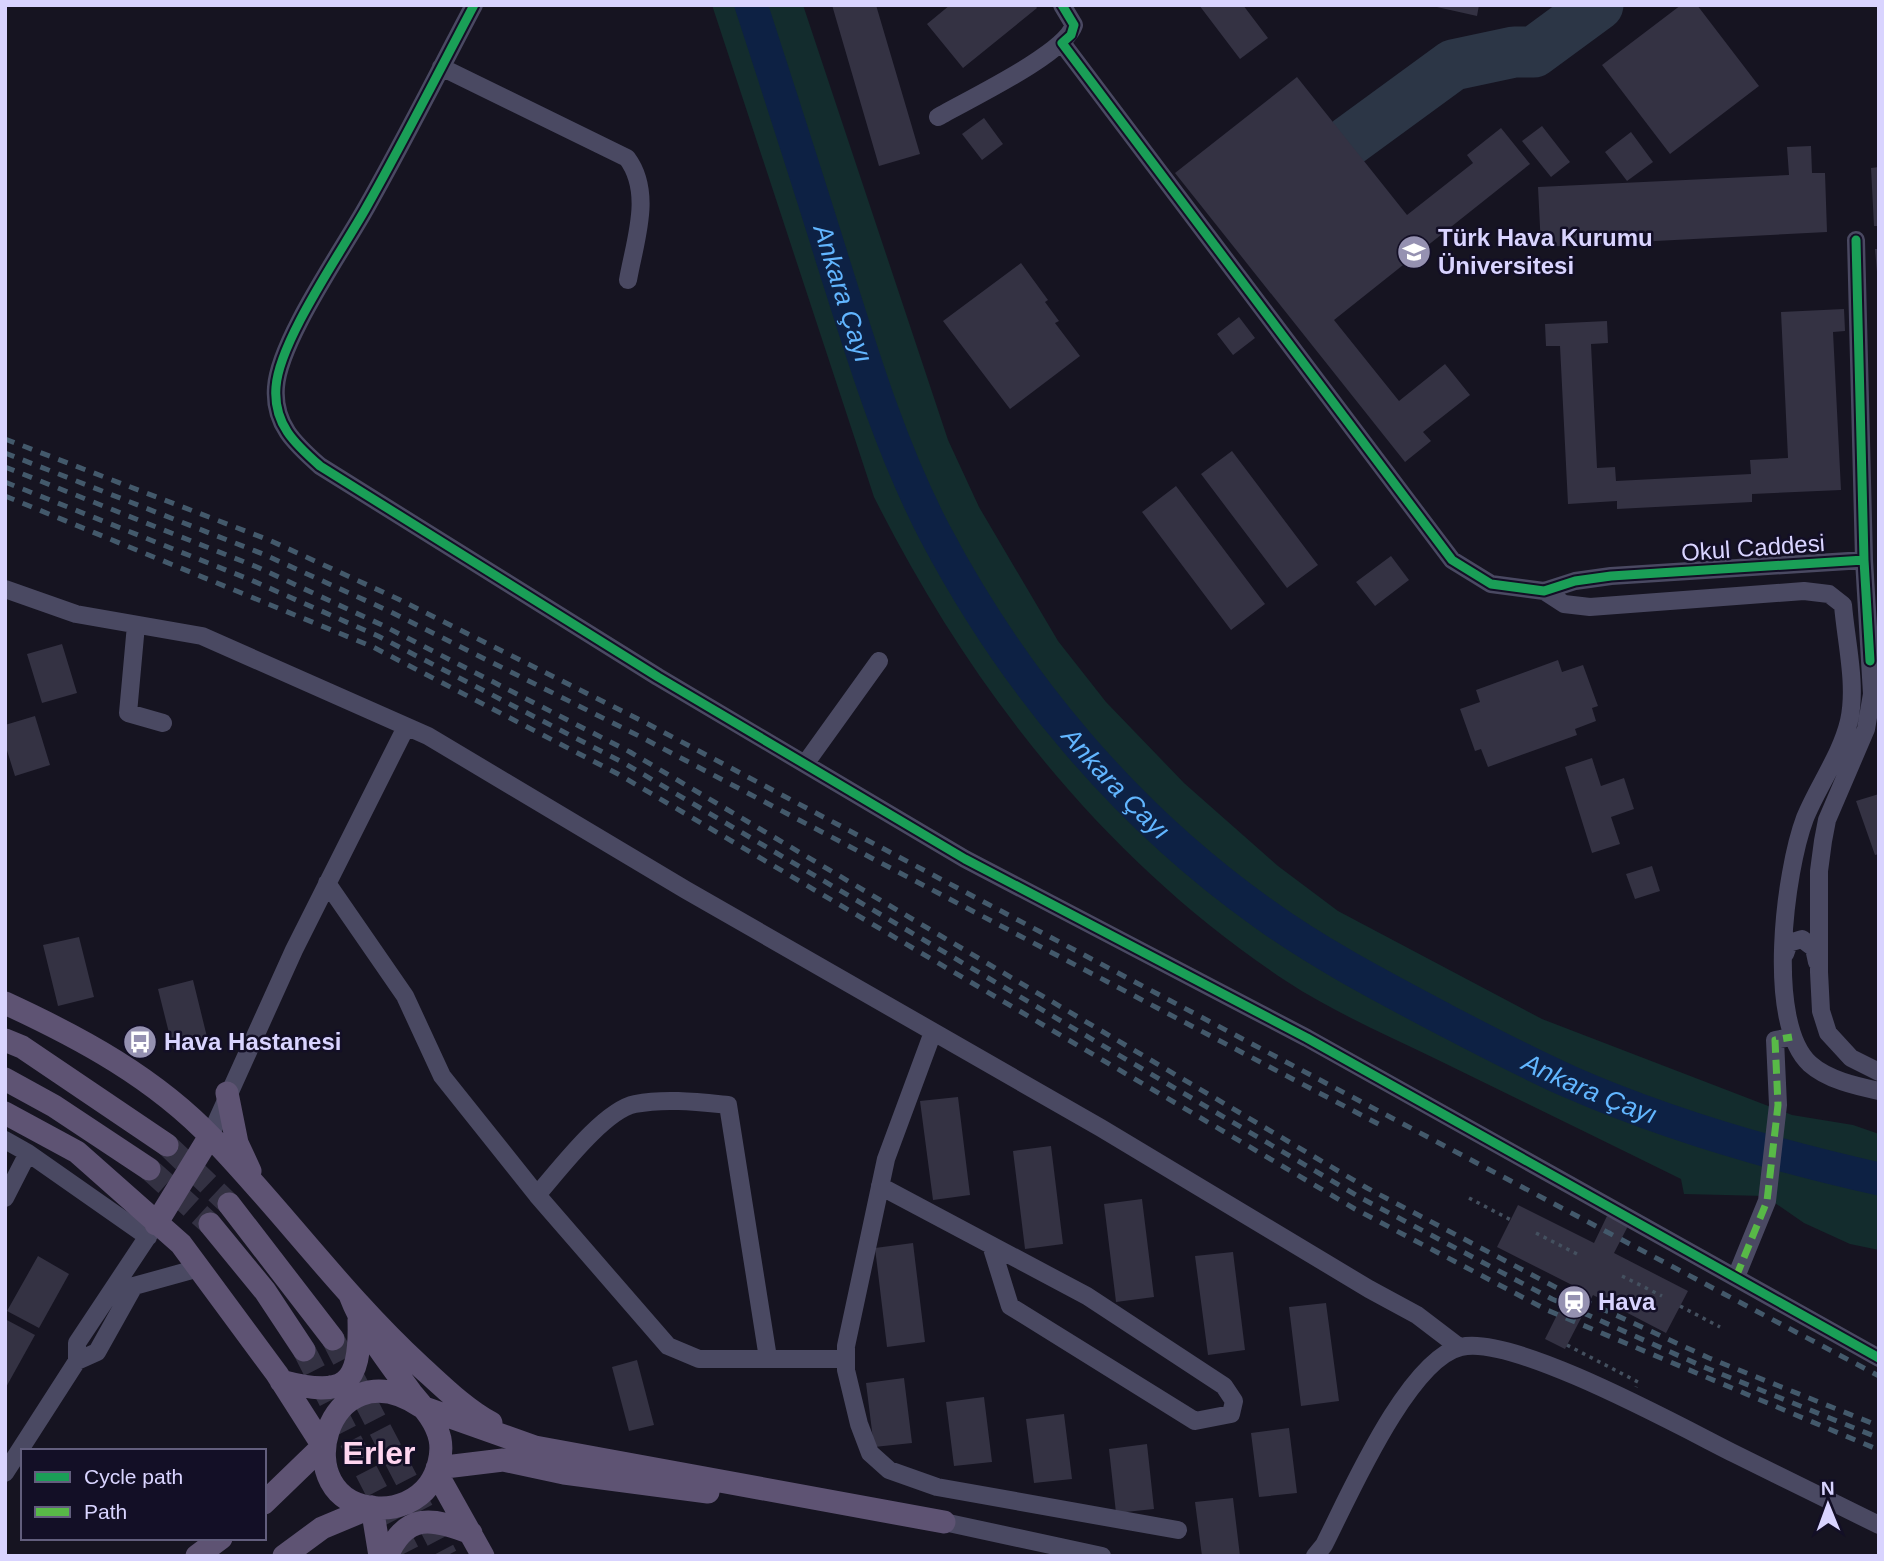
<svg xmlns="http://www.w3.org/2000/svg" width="1884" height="1561" font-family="Arial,sans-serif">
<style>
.green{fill:#132c2d}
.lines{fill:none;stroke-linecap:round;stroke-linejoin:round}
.river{stroke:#0d2144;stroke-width:33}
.taxiway{stroke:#2c3646;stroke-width:51}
.building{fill:#343243}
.major-tunnel{stroke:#333142;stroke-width:23;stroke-dasharray:23 11;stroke-linecap:butt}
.path{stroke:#44505f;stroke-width:3.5;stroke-dasharray:3.5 5;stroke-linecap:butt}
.minor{stroke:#4a4962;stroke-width:18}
.major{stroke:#5e5373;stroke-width:23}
.rail{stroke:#43596b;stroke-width:5;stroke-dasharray:10 9;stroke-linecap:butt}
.quiet{stroke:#58b947;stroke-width:7;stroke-dasharray:14 7;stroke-linecap:butt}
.cycleway-casing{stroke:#130f26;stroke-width:13}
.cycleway{stroke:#1a9f57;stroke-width:9}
.labels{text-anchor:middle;stroke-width:5;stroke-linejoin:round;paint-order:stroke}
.poi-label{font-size:24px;font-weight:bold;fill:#d9d4ff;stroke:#130f26;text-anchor:start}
.street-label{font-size:24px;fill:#d9d4ff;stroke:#130f26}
.water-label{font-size:26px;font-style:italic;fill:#62b6ff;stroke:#130f26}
.district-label{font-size:32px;font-weight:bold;fill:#ffd6f0;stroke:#130f26}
</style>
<rect width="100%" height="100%" fill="#161421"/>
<path class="green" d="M712,5H803L948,440L979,507L1058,641L1106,702L1184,783L1278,866L1338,911L1542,1019L1792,1115L1853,1125L1879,1134V1250L1850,1244L1804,1223L1765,1196L1684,1194L1681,1179C1600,1139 1518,1099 1436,1059C1387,1035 1333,1012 1286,981C1105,861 971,690 874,497Z"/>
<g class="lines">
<path class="river" id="s1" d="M751,5C778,88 805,171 831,255C861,350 889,445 935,533C1014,683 1126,816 1264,914C1321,955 1383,987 1445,1020C1486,1041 1527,1063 1570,1082C1666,1124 1777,1156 1879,1179"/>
<path class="taxiway" d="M1349,141L1453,65L1514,52H1534L1598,5"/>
</g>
<path class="building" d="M832,5H876L920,154L879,166Z
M950,5H1035L1037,8L963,68L927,24Z
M1199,5H1243L1268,38L1240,59Z
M1428,5H1479L1477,16Z
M1681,5H1697L1759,86L1670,154L1602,65Z
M1297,77L1407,215L1473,163L1467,155L1501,128L1530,164L1334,320L1399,401L1445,364L1470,395L1423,432L1431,441L1405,462L1175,173Z
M984,118L1003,144L982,160L962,134Z
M1542,126L1570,162L1551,177L1522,141Z
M1631,132L1653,162L1627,181L1605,152Z
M1811,146L1812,173H1825L1827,232L1541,247L1538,187L1789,175L1787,147Z
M1879,167V226H1874L1871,168Z
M1875,249H1879V272H1877Z
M1021,263L1048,300L1045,302L1059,321L1055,323L1080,356L1010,409L943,321Z
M1844,309L1845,331L1833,332L1841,490L1752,494V502L1617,509V501L1568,504L1560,346H1546L1545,324L1607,321L1608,343L1591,344L1597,468L1615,467L1616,481L1751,474L1750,460L1788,458L1781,312Z
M1239,317L1255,338L1233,355L1217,334Z
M1232,451L1318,565L1287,588L1201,474Z
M1176,486L1265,604L1231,630L1142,512Z
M1391,556L1409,580L1375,606L1356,582Z
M62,644L77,693L42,703L27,654Z
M1558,660L1562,672L1583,665L1598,706L1592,708L1596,721L1575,729L1577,735L1488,767L1481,749L1475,751L1460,709L1480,702L1476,690Z
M35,716L50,765L15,776L5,744V725Z
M1592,758L1601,786L1624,778L1634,809L1611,817L1620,844L1592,853L1565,767Z
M1879,794V854L1875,855L1856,801Z
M1652,866L1660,891L1635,899L1626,874Z
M79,937L94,997L58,1006L43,945Z
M193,980L208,1041L173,1049L158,989Z
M958,1097L970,1195L933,1200L920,1101Z
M1051,1146L1063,1244L1025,1249L1013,1151Z
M1142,1199L1154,1297L1116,1302L1104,1204Z
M1518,1205L1594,1243L1607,1216L1628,1226L1614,1253L1688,1291L1666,1333L1593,1295L1565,1349L1545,1339L1572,1285L1497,1247Z
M913,1243L925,1342L887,1347L875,1248Z
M1233,1252L1245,1350L1208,1355L1195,1256Z
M38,1256L69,1274L39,1328L7,1311Z
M1326,1303L1339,1401L1301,1406L1289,1307Z
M5,1319L35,1335L5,1389Z
M637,1360L654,1425L629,1431L612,1367Z
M904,1378L912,1443L874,1447L866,1383Z
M984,1397L992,1462L954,1466L946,1402Z
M1064,1414L1072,1479L1034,1483L1026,1419Z
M1289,1428L1297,1493L1259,1497L1251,1433Z
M1147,1444L1154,1509L1116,1513L1109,1449Z
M1233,1498L1240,1556H1202L1195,1502Z"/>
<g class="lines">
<path class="major-tunnel" d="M167,1145L229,1204
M149,1169L210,1224
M333,1339L446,1556
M304,1350L410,1556"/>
<path class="path" d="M1469,1198L1511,1220
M1536,1233L1577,1254
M1622,1276L1662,1296
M1680,1306L1720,1327
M1567,1345L1638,1382L1636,1387"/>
<path class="minor" d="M474,5C438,73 404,141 366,208C342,251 279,341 276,387C273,424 295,444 320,466L658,677L965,859L1307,1038L1879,1358
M1062,43L1452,560L1491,584L1544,591L1564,604L1590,607L1804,591L1829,594L1843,605C1846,642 1857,685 1849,721C1841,755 1818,786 1805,818C1785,871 1765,1023 1810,1064C1828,1080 1856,1086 1879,1091
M441,67L627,158C653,193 635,240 628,280
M938,117C967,100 1065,54 1074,25L1062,5
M1856,240L1864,560
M5,589L76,614L202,636L428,736L686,890L1101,1128L1369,1289L1417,1315L1459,1347
M1544,591L1575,581L1611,576L1864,560L1872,694L1866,729L1827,820L1823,841L1819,871V972L1821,1011L1828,1033L1851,1058L1879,1072
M136,625L128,713L163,723
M805,764L879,661
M327,883L405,996L442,1076L537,1195L668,1346L699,1359H846
M1785,954L1789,943L1802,939L1814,948L1817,962
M933,1032L886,1159L846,1346V1370L859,1424L870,1453L889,1470L937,1487L1178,1530
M210,1136L294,950L406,727
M5,1140L28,1153L148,1237
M880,1186L1087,1296L1224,1386L1234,1401L1231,1414L1195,1421L1010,1306L991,1245
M537,1195C558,1171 604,1110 635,1104C665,1098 698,1102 728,1105L768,1358
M5,1198L28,1153
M1736,1277L1767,1201L1778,1105L1775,1040L1792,1037
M77,1361L97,1352L134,1286L199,1268
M5,1473L77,1361V1343L156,1224
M944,1522L1102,1556
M1315,1556L1324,1545C1348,1498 1408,1359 1461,1347C1513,1334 1683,1428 1735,1454C1783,1478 1831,1501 1879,1525"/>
<path class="major" d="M5,1003C81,1038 155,1078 213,1139C284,1213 345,1297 420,1366C442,1386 465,1409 491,1423
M5,1040L22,1047L167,1145
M5,1079L54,1106L149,1169
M227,1093L237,1143L250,1171
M5,1113L77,1152L181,1244L277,1374L323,1446
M229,1204L333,1339
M156,1224L210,1136
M210,1224L265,1291L304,1350
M350,1295C364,1332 389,1362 412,1394C423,1407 436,1421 440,1439C443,1454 438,1472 429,1485C417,1501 397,1509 378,1508C282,1504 326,1341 422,1407L535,1447L944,1522
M281,1381C345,1398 361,1386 359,1320
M437,1468L503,1460L564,1473L708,1492
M436,1472L483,1556
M264,1503L323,1446
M372,1507L380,1556
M197,1556L221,1538
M284,1556L322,1528L372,1507
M387,1556C406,1512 433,1518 471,1533"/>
<path class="rail" d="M5,439L269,540L398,599L646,723L1879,1376
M5,453L263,554L391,612L639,736L1386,1128
M5,467L257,567L384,626L630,752L1367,1188L1557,1288L1709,1358L1879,1426
M5,482L251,580L378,636L624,763L1361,1198L1552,1299L1704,1367L1879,1438
M5,496L373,647L618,774L1355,1209L1547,1310L1879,1450"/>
<path class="quiet" d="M1736,1277L1767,1201L1778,1105L1775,1040L1792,1037"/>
<g class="cycleway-casing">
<path id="cycleway" d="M474,5C438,73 404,141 366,208C342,251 279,341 276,387C273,424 295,444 320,466L658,677L965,859L1307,1038L1879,1358
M1062,5L1074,25L1071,35L1062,43L1452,560L1491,584L1544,591L1575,581L1611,576L1864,560L1870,661
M1856,240L1864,560"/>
</g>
<use href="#cycleway" class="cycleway"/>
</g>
<defs>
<g id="university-disc" transform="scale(1.75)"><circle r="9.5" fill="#9591b1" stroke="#130f26"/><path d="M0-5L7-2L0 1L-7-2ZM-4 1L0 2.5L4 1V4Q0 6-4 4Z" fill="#fff"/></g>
<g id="bus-disc" transform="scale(1.75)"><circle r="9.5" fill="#9591b1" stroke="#130f26"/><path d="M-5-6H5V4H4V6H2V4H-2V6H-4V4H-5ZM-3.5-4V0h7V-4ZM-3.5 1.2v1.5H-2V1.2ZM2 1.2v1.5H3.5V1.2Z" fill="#fff"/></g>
<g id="station-disc" transform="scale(1.75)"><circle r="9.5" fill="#9591b1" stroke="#130f26"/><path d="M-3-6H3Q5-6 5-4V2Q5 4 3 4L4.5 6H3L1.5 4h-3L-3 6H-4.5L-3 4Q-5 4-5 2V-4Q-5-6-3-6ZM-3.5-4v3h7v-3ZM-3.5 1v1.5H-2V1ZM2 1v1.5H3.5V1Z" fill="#fff"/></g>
</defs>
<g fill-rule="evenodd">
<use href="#university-disc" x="1414" y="252"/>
<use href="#bus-disc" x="140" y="1042"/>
<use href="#station-disc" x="1574" y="1302"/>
</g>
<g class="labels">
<g class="poi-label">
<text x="1438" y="246">Türk Hava Kurumu<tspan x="1438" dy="28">Üniversitesi</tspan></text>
<text x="164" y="1050">Hava Hastanesi</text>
<text x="1598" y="1310">Hava</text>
</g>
<g class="street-label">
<text transform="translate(1753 548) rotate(-4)" y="8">Okul Caddesi</text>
</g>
<g class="water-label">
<text dy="9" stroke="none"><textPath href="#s1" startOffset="303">Ankara Çayı</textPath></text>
<text dy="9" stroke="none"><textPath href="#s1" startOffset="870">Ankara Çayı</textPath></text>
<text dy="9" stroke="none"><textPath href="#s1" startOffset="1438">Ankara Çayı</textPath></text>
</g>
<g class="district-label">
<text x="379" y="1464">Erler</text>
</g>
</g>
<rect width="1884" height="1561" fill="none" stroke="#d9d4ff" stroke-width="14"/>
<rect x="21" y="1449" width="245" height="91" fill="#130f26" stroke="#625e7d" stroke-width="2"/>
<rect x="35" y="1472" width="35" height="10" fill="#1a9f57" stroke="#625e7d" stroke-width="2"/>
<text x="84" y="1484" font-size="21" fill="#d9d4ff">Cycle path</text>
<rect x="35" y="1507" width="35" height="10" fill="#58b947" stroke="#625e7d" stroke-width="2"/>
<text x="84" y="1519" font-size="21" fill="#d9d4ff">Path</text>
<g transform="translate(1828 1505) rotate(359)" stroke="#130f26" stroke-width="5" paint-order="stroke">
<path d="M0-5L12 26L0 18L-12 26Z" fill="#d9d4ff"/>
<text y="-10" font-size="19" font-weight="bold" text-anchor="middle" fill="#d9d4ff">N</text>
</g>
</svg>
